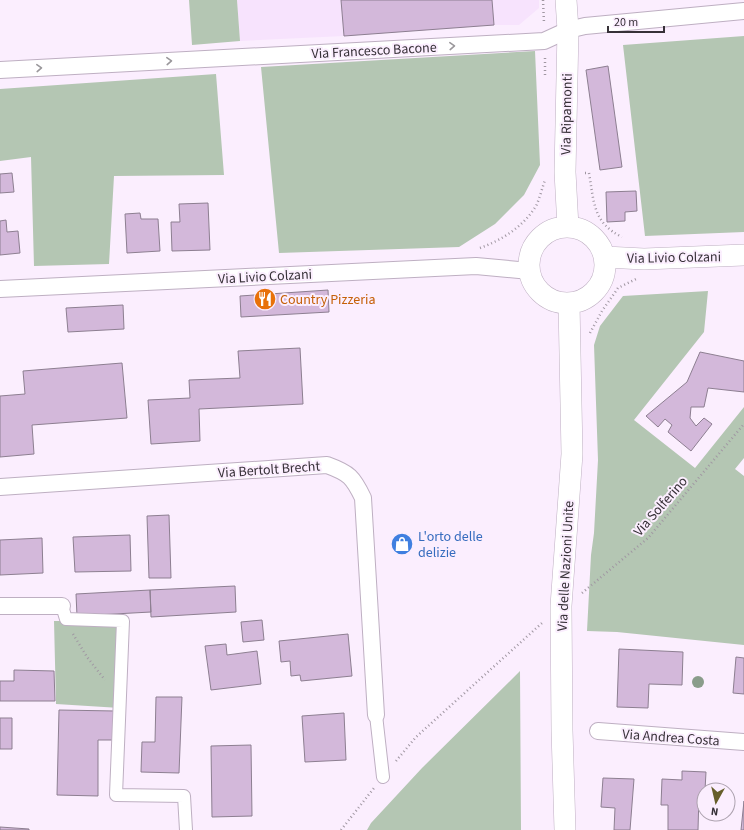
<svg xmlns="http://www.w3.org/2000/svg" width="744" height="830" font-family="'Source Sans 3',sans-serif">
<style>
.built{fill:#f7e3fd}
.green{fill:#b4c6b3}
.building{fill:#d3b8da;stroke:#8d7f91}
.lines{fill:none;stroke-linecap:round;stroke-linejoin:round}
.pedestrian-casing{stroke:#beafc2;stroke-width:14}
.minor-casing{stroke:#beafc2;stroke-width:18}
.tertiary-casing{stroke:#beafc2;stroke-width:22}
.path{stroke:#a097a2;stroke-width:2.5;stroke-dasharray:1 3;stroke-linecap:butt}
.pedestrian{stroke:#fff;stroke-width:12}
.minor{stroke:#fff;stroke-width:16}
.tertiary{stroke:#fff;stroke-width:21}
.tree{fill:#8a9c8b}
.oneway{stroke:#9b989c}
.labels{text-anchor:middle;stroke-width:4;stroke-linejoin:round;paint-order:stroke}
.street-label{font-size:14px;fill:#373138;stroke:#fbeefe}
.food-label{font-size:14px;fill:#c56008;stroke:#fbeefe;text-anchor:start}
.shop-label{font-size:14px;fill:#366cbe;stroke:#fbeefe;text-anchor:start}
</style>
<rect width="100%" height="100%" fill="#fbeefe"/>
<path class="built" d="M237,0H539V8L519,25H494L344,36L240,41Z"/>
<path class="green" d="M189,0H237L240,41L192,45Z
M744,36V232L645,236L623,45Z
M535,51L540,165L524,195L495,224L459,247L279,253L261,67Z
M216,74L224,175L114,176L109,264L34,266L31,157L0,161V89Z
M708,291L704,332L634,420L695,468L744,407V458L735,469L744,476V645L617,632L587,631L591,555L594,533L598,460L594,345L600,326L623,296Z
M54,621H123L120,708L56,704Z
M520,671L521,830H367L371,823L422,768Z"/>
<path class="building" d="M341,0H492L494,25L344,36Z
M608,66L622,167L600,170L586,70Z
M12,173L14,192L0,193V174Z
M636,191L637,211L625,212V221L607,222L606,192Z
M208,203L210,250L172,251L171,222H180L179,204Z
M140,213L141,219H158L160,251L127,253L125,214Z
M6,220L7,232L18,231L20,253L0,255V221Z
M328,290L329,312L241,317L240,296Z
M123,305L124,329L68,332L66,308Z
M300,348L303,404L199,409L200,441L151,444L148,400L190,398L189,380L240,378L238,351Z
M700,352L744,361V392L708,388L704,407H691L690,418L696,426L704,418L712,424L691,451L668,432L672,425L665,419L658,427L646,416L687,382Z
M122,363L127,418L32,425L34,454L0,457V396L25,394L23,371Z
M169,515L171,578H149L147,516Z
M130,535L131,571L75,572L73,537Z
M42,538L43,573L0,575V540Z
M235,586L236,612L151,617L150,590Z
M150,590L151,612L77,616L76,594Z
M262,620L264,640L243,642L241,622Z
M348,634L352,676L301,681L300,675L291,676L290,661L281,662L279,641Z
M226,644L227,655L257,651L261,684L211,690L205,646Z
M619,649L683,652L682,685L649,684L648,708L617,707Z
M736,657L744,658V694L733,693Z
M14,670L54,671L55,701H0V681H14Z
M156,697H182L179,773L141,772L142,742H155Z
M59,710L115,711V740H98V796L57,795Z
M344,713L346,760L305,762L302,716Z
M0,718H12V749H0Z
M251,745L252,816L212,817L211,746Z
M682,771L706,772L705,790H704V794H699L698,830H668V805H661L662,779L682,780Z
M603,778L634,779L630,830H614L615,808L601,807Z
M744,801V830H741Z
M0,827L29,829V830H0Z"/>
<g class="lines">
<g class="pedestrian-casing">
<path id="pedestrian" d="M62,606L66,619L123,621L116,795L184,796L186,830
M376,715L383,777"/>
</g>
<g class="minor-casing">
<path id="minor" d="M0,70L544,41L568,30L585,26L744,11
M0,289L476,266L530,271
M0,487L327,465C349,473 353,477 363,498L376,715
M0,606H62
M598,731L744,742"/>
</g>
<g class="tertiary-casing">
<path id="tertiary" d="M566,0L568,30L565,172L568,227
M529 265a38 38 0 1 1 76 0a38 38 0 1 1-76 0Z
M605,257L644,259L744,255
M565,830L562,730L561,606L572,454L569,303"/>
</g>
<path class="path" d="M543,0L544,23
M545,58V77
M585,173H589C594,202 593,223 622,237
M480,248C502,240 523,227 536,206C540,198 542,188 545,180
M590,333L602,311L618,288L636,279
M582,593L648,538L744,424
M73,634L87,657L105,680
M396,761L416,737L542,623
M341,830L374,788"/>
<use href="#pedestrian" class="pedestrian"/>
<use href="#minor" class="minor"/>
<use href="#tertiary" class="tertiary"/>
</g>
<circle class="tree" cx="698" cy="682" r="6"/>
<defs><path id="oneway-chevron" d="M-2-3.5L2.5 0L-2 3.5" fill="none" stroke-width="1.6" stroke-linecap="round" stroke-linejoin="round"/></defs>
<g class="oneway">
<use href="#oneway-chevron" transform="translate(452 46) rotate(-3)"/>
<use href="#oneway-chevron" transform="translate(169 61) rotate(-3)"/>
<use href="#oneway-chevron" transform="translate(39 68) rotate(-3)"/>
</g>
<defs>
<g id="restaurant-disc" transform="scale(1.15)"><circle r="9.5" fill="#e8710a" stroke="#fbeefe"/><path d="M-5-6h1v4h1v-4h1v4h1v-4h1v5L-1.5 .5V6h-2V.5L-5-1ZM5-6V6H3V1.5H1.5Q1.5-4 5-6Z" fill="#fff"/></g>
<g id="shop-disc" transform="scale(1.15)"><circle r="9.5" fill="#3f7fe0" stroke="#fbeefe"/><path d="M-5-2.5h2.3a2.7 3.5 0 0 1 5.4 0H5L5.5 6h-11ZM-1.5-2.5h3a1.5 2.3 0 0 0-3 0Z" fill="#fff"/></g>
</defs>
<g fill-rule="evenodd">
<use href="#restaurant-disc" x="265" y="299"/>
<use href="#shop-disc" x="402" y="544"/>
</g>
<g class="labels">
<g class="street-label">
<text transform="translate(374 50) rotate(-3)" y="5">Via Francesco Bacone</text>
<text transform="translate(566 114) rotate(-89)" y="5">Via Ripamonti</text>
<text transform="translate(674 257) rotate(-1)" y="5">Via Livio Colzani</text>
<text transform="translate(265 276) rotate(-3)" y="5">Via Livio Colzani</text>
<text transform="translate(269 469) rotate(-4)" y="5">Via Bertolt Brecht</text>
<text transform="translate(660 506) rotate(-49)" y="5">Via Solferino</text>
<text transform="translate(565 566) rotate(-87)" y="5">Via delle Nazioni Unite</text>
<text transform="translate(671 737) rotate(4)" y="5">Via Andrea Costa</text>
</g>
<g class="food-label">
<text x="280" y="304">Country Pizzeria</text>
</g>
<g class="shop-label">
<text x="418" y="541">L'orto delle<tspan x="418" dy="16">delizie</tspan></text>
</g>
</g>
<g transform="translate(716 802) rotate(188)"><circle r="19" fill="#fbeefe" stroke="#ada2af"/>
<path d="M0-3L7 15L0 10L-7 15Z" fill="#665e2a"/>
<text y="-6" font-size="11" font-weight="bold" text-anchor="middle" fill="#373138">N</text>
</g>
<path d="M608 26v6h56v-6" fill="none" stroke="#373138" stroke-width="2"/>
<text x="614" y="26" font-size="12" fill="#373138" stroke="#fbeefe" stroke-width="3" paint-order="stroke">20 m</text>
</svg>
